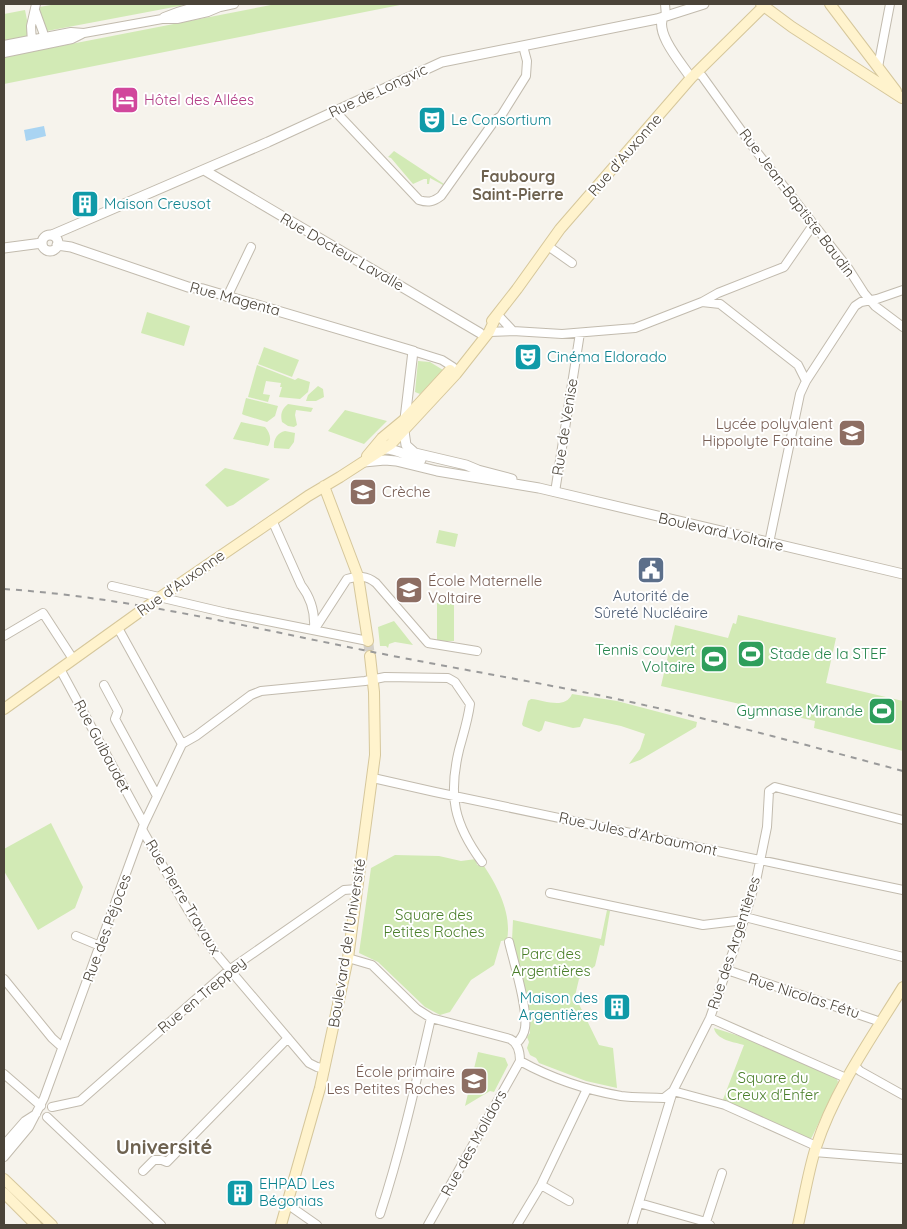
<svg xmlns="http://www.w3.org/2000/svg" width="907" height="1229" font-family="Quicksand,sans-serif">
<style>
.green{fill:#d2eab5}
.water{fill:#a9d4f2}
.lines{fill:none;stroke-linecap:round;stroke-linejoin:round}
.secondary-tunnel{stroke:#d4d0c8;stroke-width:10;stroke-dasharray:10 5;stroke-linecap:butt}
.minor-casing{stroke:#c2bbae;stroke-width:10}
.tertiary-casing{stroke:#c2bbae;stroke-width:11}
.secondary-casing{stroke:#d6c79b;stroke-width:12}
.minor{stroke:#fff;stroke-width:8}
.tertiary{stroke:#fff;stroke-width:9}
.secondary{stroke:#fff3cd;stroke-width:10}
.rail{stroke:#9a9a9a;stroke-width:2;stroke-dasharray:6 6;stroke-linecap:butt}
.labels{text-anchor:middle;stroke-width:4;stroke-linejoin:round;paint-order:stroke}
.street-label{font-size:15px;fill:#4b4439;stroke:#fff}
.hotel-label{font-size:15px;fill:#b23c85;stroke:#fff;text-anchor:start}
.culture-label{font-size:15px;fill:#0d838f;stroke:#fff;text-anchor:start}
.education-label{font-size:15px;fill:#785e54;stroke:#fff;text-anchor:end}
.service-label{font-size:15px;fill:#4e5e75;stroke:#fff}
.leisure-label{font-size:15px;fill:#27864d;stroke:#fff;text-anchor:end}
.park-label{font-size:15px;fill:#4a7f2a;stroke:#fff}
.neighbourhood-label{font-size:16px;font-weight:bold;fill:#6e6250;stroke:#fff}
.district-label{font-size:20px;font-weight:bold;fill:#6e6250;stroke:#fff}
</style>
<rect width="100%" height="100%" fill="#f6f3ec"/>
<path class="green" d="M57,4H190L47,31L39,11V7Z
M276,4H405L4,84V57Z
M25,10L27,20V37L4,41V14Z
M394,151L400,155L444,184L443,185L430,178L429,184H427V179H424L413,184L391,158L388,157Z
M147,312L190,326L184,346L141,333Z
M264,347L299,360L292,377L258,364Z
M418,361L430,362L443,370L420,394L415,392Z
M257,365L295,380L298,378L310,382L308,392L300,399L279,397L282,387H280L281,383L266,381L263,394L270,395L268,402L248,397Z
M318,386L323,389L324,397L316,401H306L308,395Z
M246,398L278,406L275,416L267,422L244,415L242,414Z
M288,404L313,408L311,412L296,410L295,415L297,425L294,427L288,426L282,422C280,414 282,409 288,404Z
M345,410L387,421L364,444L328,431Z
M241,422L265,427C270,433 272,439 268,446L233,439Z
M285,431L295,433L294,442L289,449L274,448C273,440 277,433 285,431Z
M225,468L270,479L233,505L227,507L205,485Z
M439,530L458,534L455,547L436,543Z
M437,603H454V641H437Z
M738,615L836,638L826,683L903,701V751L814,728L815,721L661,686L675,625L728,638L733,623L736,624Z
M394,621L413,645L395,642L389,644L388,648L386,646H380L378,627Z
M572,694L617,701L697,722L696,727L640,760L629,764L640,749L645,734L621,726L584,718L580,727L573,728L545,721L542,730L539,732L523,726L522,724L528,701L531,699C544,700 565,710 572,694Z
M51,823L83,887L75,908L38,930L4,871V849Z
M395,855L439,856L461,861L476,859L477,865L484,866C498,887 512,914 507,940L501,941L494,965L471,980L450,1012L440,1015L425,1007L378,962L359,953L371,868Z
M607,910L610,911L604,946L600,945L595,966L579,979L575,996L599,1045L613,1048L617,1088L586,1081L539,1063L536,1058L530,1055L527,1048L529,1042L527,1037L530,1033L526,1001L512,940L513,920L601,939Z
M714,1028L768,1045L835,1074L838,1082L812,1137L810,1139L805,1138L722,1102L744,1045C734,1042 716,1040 714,1028Z
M478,1052L505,1058L508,1065L494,1092L490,1091L465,1106Z"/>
<path class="water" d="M44,126L46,136L26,141L24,130Z"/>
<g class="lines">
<path class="secondary-tunnel" d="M368,641L370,656"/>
<g class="minor-casing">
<path id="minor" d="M665,4L666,16
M35,10L43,32L45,41
M164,17C181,10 200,5 218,6
M32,43L31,26L36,4
M4,45L71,32L84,33L162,19H177L208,12L220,7L234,4
M4,53L72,39L82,34
M878,67L890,4
M696,73L702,76L756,151L848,268L864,293L875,306L903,327
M335,111L419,200C428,203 433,202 441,196L495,120L501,116L526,76L527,61L523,46
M548,246L572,263
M227,297L251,247
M702,302L718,293L784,267L813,225
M498,315L513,331
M489,332L513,331L562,334L635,328L702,302L720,304L798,365L806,381
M413,351L442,360L453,367
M555,492L580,333
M272,520L301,585C311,598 315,612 314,628
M769,543L800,394L806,381L855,306L861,302L877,299L903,290
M112,586L227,613L368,641
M118,628L182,744
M314,630L347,579C359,576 366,575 376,583L428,643L477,651
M4,636L43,613L73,659
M60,669L144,824
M104,685L118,711L115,719L157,796
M182,744L196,736L251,695L261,691L365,681L385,677L448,678L455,682L470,704C468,720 463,735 459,750C448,796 454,824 482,862
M373,778L435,792L903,890
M143,831L185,905L213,950L309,1063L317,1067L325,1069
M550,893L703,925L744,920
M745,917L903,957
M76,936L100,946
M509,942C514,963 528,1009 525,1028C524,1035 521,1039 516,1044
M348,958L372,965L417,1009L431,1018L510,1039C518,1043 520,1052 520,1061L428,1225
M727,970L875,1020L881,1023
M4,979L52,1038L62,1047
M710,1018L846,1078
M520,1061C551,1078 586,1090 621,1096C635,1098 650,1097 664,1098L673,1091
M854,1065L860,1071L903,1095
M4,1074L41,1106
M673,1091L725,1105L816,1146
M52,1107L80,1101L229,970L344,890L357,889
M47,1117L161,1225
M4,1145L25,1121L36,1114
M814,1152L903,1159
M4,1157L29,1127L44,1098L144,824L182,744
M143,1171L154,1160H162L167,1162L288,1038
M541,1185L569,1201
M639,1203L706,1222L710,1225
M287,1204L317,1225
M380,1214C401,1150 416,1083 431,1018
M517,1225L541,1185L587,1089
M632,1225L673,1091L710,1018L745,917L757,876L767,827L769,791L775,787L903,820
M705,1225L722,1173"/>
</g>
<g class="tertiary-casing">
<path id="tertiary" d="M663,17C655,34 682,64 691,78
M204,170L480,333
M52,235L268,142L442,62L657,19L704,4
M42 243a8 8 0 1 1 16 0a8 8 0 1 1-16 0Z
M57,245L71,247L188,287L203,289L413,351L405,419
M4,248L42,243
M404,431L406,445L415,453L466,465L478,470L512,479
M381,449C396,448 407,456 421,460
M364,462L385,460L396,461L437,471L539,488L903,574"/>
</g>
<g class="secondary-casing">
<path id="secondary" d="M761,4L792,27L902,98
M830,4L896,91
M492,321L517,289L560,229L691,78L766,4
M367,456L382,438L405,419L450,370
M324,486L358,576L368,641
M4,709L159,598L263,527L308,496L340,477L391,444L456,374L489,332L496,317
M4,1179L52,1225
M4,1193L36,1225
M281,1225L320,1088L348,958L375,755L374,692L370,656
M798,1225C804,1199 808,1172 816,1147C835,1089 871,1039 903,987"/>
</g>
<use href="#minor" class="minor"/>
<use href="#tertiary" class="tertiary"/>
<use href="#secondary" class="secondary"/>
<path class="rail" d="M4,589C125,597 244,626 363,650C456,669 551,684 644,705C731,724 817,748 903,771"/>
</g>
<defs>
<g id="hotel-square" transform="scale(1.4375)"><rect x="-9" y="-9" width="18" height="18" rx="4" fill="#d1479c" stroke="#fff"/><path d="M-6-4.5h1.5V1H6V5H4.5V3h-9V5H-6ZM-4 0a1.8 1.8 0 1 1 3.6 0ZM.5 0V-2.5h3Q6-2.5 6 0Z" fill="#fff"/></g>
<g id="theatre-square" transform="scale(1.4375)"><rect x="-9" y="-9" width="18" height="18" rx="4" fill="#0f9aa8" stroke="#fff"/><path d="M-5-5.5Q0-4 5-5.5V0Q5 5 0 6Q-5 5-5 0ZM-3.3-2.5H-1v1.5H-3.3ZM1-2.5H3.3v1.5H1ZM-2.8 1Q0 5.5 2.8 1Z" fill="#fff"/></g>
<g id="building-square" transform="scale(1.4375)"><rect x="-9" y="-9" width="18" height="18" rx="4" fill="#0f9aa8" stroke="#fff"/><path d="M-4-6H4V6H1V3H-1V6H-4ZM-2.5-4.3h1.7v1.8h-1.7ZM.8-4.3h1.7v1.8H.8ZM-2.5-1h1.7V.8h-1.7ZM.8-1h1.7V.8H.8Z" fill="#fff"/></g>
<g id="school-square" transform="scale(1.4375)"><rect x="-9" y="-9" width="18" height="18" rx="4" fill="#8d6e63" stroke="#fff"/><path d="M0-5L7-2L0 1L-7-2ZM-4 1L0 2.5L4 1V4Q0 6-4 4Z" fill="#fff"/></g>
<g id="civic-square" transform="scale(1.4375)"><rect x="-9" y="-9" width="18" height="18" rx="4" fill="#5c6f8a" stroke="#fff"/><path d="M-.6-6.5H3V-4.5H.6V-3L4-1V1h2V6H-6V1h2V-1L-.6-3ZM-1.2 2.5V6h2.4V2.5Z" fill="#fff"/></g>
<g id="stadium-square" transform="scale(1.4375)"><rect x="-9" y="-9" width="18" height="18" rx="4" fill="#2e9e5b" stroke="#fff"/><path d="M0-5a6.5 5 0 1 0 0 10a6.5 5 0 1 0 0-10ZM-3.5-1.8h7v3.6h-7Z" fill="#fff"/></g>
</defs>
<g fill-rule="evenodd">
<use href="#hotel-square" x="125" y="100"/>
<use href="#theatre-square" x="432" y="120"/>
<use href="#building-square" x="85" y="204"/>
<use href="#theatre-square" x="528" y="357"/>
<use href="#school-square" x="852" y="433"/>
<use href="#school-square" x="363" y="492"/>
<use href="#civic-square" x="651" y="570"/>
<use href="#school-square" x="409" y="590"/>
<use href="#stadium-square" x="751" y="654"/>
<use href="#stadium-square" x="714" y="659"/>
<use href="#stadium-square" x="882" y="711"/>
<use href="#building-square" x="617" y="1007"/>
<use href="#school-square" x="474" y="1081"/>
<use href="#building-square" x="240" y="1193"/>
</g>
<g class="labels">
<g class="street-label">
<text transform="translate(378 91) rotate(-25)" y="5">Rue de Longvic</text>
<text transform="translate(625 155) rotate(-49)" y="5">Rue d'Auxonne</text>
<text transform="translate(797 203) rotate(53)" y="5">Rue Jean-Baptiste Baudin</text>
<text transform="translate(342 252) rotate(30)" y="5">Rue Docteur Lavalle</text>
<text transform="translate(235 299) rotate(15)" y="5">Rue Magenta</text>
<text transform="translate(565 427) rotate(-81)" y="5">Rue de Venise</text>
<text transform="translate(721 532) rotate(13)" y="5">Boulevard Voltaire</text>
<text transform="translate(181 583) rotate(-35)" y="5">Rue d'Auxonne</text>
<text transform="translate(102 746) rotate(62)" y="5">Rue Guibaudet</text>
<text transform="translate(638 834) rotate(12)" y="5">Rue Jules d'Arbaumont</text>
<text transform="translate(183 897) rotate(59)" y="5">Rue Pierre Travaux</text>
<text transform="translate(107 928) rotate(-70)" y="5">Rue des Péjoces</text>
<text transform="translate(347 943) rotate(-81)" y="5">Boulevard de l'Université</text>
<text transform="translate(734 943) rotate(-72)" y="5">Rue des Argentières</text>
<text transform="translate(202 995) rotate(-40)" y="5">Rue en Treppey</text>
<text transform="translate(804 996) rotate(18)" y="5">Rue Nicolas Fétu</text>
<text transform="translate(474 1143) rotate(-61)" y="5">Rue des Molidors</text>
</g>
<g class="hotel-label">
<text x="144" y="105">Hôtel des Allées</text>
</g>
<g class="culture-label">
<text x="451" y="125">Le Consortium</text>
<text x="104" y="209">Maison Creusot</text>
<text x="547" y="362">Cinéma Eldorado</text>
<text x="598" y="1003" text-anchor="end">Maison des<tspan x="598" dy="17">Argentières</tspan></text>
<text x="259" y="1189">EHPAD Les<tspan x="259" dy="17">Bégonias</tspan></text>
</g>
<g class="education-label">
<text x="833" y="429">Lycée polyvalent<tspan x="833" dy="17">Hippolyte Fontaine</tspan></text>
<text x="382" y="497" text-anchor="start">Crèche</text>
<text x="428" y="586" text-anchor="start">École Maternelle<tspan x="428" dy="17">Voltaire</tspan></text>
<text x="455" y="1077">École primaire<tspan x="455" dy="17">Les Petites Roches</tspan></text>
</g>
<g class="service-label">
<text x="651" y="601">Autorité de<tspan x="651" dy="17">Sûreté Nucléaire</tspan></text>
</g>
<g class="leisure-label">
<text x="695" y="655">Tennis couvert<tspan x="695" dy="17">Voltaire</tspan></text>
<text x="770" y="659" text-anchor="start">Stade de la STEF</text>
<text x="863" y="716">Gymnase Mirande</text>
</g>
<g class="park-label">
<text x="434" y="920">Square des<tspan x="434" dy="17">Petites Roches</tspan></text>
<text x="551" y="959">Parc des<tspan x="551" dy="17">Argentières</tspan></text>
<text x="773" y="1083">Square du<tspan x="773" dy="17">Creux d'Enfer</tspan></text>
</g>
<g class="neighbourhood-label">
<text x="518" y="182">Faubourg<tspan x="518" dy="18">Saint-Pierre</tspan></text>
</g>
<g class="district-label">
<text x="164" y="1154">Université</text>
</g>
</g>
<rect width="907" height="1229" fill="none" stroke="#4b4439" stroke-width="10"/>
</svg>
